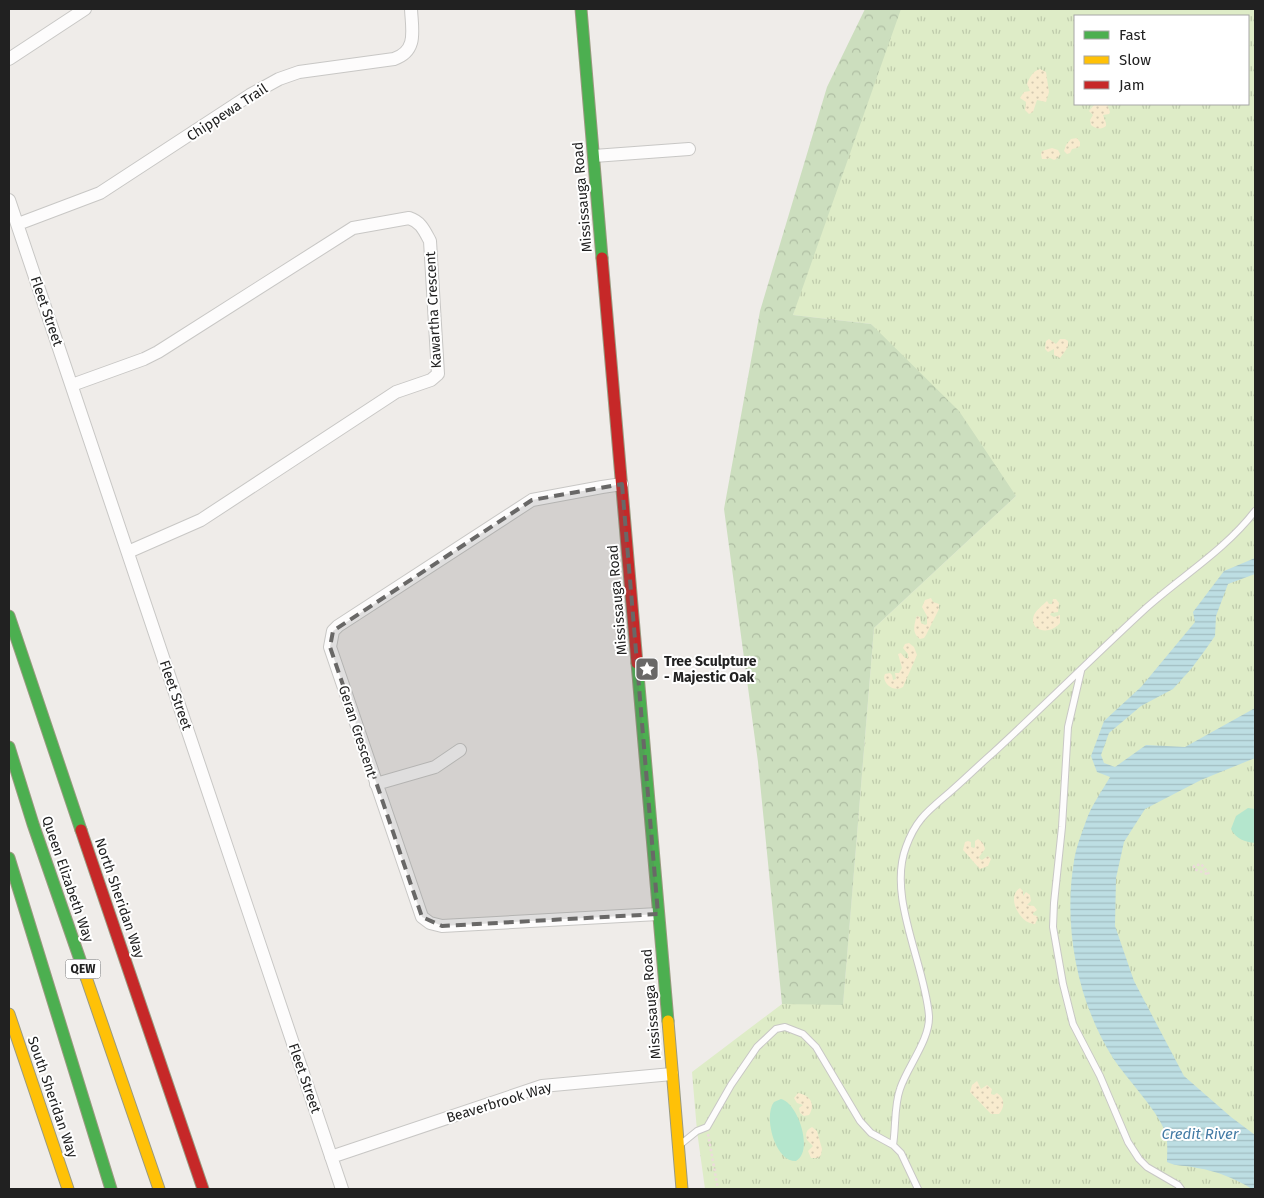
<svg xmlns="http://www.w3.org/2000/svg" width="1264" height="1198" font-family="'Fira Sans',sans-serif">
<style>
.grass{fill:url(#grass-tufts);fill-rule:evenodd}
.forest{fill:url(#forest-crowns)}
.sand{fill:url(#sand-dots)}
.pitch{fill:#b4e6cd}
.water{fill:url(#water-rules)}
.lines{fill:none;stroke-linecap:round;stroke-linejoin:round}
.lane-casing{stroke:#c8c7c5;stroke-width:8}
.street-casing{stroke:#c8c7c5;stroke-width:14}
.fast-casing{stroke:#9a9a80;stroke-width:13}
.slow-casing{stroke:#9a9a80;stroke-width:13}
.jam-casing{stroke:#9a9a80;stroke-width:13}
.path{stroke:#ecdbda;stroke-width:2.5;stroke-dasharray:2.5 2.5;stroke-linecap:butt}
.lane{stroke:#fdfcfc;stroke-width:6}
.street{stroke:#fdfcfc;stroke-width:12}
.fast{stroke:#4caf50;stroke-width:11}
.slow{stroke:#ffc107;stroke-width:11}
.jam{stroke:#c62828;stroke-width:11}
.marked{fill:#696867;fill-opacity:0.2;stroke:#696867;stroke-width:4;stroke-dasharray:10 6;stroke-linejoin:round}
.labels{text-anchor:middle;stroke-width:4;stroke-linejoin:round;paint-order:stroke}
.shield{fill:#fff;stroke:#646464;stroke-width:1}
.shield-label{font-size:12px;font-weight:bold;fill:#212121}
.street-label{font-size:14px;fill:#212121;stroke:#fff}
.poi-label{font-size:14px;font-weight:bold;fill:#212121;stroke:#fff;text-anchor:start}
.water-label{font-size:15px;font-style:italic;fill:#437ba5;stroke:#fff}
</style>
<defs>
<pattern id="grass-tufts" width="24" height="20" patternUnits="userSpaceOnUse" patternTransform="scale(1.25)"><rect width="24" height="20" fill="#deecc7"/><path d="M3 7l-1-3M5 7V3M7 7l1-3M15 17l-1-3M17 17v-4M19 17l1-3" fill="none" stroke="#becaab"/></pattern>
<pattern id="forest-crowns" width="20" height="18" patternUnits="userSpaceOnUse" patternTransform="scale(1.25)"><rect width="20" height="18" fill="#ccdebe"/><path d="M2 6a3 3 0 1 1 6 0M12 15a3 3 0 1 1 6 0" fill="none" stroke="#afbea3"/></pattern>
<pattern id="sand-dots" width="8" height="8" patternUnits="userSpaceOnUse" patternTransform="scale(1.25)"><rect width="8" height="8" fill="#f8ebce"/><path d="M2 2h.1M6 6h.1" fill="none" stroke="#d4c9b1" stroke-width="1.8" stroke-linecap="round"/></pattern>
<pattern id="water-rules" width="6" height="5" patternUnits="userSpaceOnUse" patternTransform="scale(1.25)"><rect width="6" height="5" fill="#bddee3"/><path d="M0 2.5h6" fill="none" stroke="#a2bec2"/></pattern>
</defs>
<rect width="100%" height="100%" fill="#efece9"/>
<path class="grass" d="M883,9H1255V1189H705L697,1131L692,1072L782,1004H843L874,628L1016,496L871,324L793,315ZM1075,16H1248V104H1075Z"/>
<path class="forest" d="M865,9H901L793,315L871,324L959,411L1016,496L874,628L843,1005L782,1004L758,762L724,509L760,311L827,87Z"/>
<path class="sand" d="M1040,69L1046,72L1049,92L1046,102L1037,100L1033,112L1029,114L1025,110L1026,102L1020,98L1024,92L1030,91L1027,84C1029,78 1033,71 1040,69Z
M1095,104H1107L1110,112L1109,114L1103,115L1106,123V126C1100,130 1096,129 1091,125L1090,120L1093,115L1089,111Z
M1077,138L1080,142V146L1077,148L1072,149L1070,153L1067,154L1064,151L1066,145L1071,139Z
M1052,148L1058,150L1060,154L1058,158L1054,160L1050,158L1047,159H1042L1041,154L1042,151Z
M1049,339L1056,344L1060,339H1065L1068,341V347L1060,358L1054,355V349L1048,352L1045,349L1046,341Z
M931,598L933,602L939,604V609L926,635L924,638L920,639C912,633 914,627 916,618L917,616L920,617L921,623L925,625L927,624V616L922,607L925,600Z
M1053,599H1056L1059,603L1058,612L1051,613L1050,615L1054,617L1060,615V623C1050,636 1028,631 1034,615C1036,610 1043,605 1047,601L1049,604H1052Z
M909,643L914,647L917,655L903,687C895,692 885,686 884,677L885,674L890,673L892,675L893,680L896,679L895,673H899L902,668L898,654L901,653L905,658H908V654L903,648L905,644Z
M978,839L983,843L985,849L979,857L980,859L982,860L988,856L991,859L988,866L980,869C977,866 966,853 963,850L965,842L968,841L971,842V847L974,848L975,847V841Z
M1020,888L1023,891V896L1026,892L1030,895L1031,901L1027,905L1034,906L1037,910L1033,913V915L1037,916L1038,918L1035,924C1021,925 1005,897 1020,888Z
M977,1081L981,1089L987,1085L992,1089L991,1094L994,1095L997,1093C1005,1098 1005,1107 999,1114H991L970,1092L972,1085Z
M798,1093C810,1095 816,1104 809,1115L804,1116L800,1113L799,1108L803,1105L797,1103L794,1098Z
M812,1127L817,1131L822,1149L821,1155L818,1158H811L808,1151L813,1146L807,1140C805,1134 806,1130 812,1127Z"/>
<path class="pitch" d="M1248,808L1255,809V843C1245,842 1236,839 1231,829L1236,816Z
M781,1099C798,1103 814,1151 796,1161C775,1162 763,1116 774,1102Z"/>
<path class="water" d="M1255,558V574L1228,584L1216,616L1215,636L1203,653L1191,669L1173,689L1141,706L1109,733L1101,755L1104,763L1115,767L1146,745L1185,747L1255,708V758L1201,780L1145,809L1124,842L1116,878L1115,926L1134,981L1184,1076L1231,1117L1255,1135V1189H1252C1236,1179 1217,1171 1197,1168C1186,1165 1177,1167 1167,1162C1167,1154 1168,1144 1166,1136C1163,1116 1125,1077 1113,1058C1077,1001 1063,926 1074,861C1076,847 1082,833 1086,821C1091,806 1102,791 1110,777L1097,772L1091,756L1104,721L1141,687L1195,622L1193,612L1224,571Z"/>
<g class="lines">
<g class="lane-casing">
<path id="lane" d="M1081,671L1068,727L1062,827L1054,903L1053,927L1063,984L1073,1024L1100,1076L1128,1142L1139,1159L1147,1167L1178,1185L1181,1189
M681,1144L697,1131L707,1127L731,1085L757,1047L776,1029L785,1027L803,1034L816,1047L860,1121L871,1133L893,1145
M918,1189L901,1153L893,1145C896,1127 894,1106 900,1089C907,1067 930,1040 929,1016C925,964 887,897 906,847C916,819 928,811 950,792C965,779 979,765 994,752C1045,705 1094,656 1145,609C1182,576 1225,550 1255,511"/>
</g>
<g class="street-casing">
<path id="street" d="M9,59L85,9
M594,156L689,149
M9,200L342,1189
M18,224L100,193L250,95L279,79L299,72L394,59C418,51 412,30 411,9
M72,385L144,359L158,352L353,228L409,218C421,222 424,230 430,241L438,374L431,380L396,392L201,520L128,552
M622,484L602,487L532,500L338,626L333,631L330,647L422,917L430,923L442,926L658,914
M376,784L435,767L460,750
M331,1157L542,1086L672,1074"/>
</g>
<g class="fast-casing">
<path id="fast" d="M581,9L602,258
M9,616L81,830
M637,663L668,1021
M9,747L33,824L86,977
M9,858L111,1189"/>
</g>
<g class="slow-casing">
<path id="slow" d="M86,977L159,1189
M9,1014L68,1189
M668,1021L682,1189"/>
</g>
<g class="jam-casing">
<path id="jam" d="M602,258L637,663
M81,830L203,1189"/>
</g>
<path class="path" d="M1207,874L1194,869V866L1201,864L1209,874
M708,1134L718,1189"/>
<use href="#lane" class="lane"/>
<use href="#street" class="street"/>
<use href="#fast" class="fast"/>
<use href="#slow" class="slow"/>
<use href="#jam" class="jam"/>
</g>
<path class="marked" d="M622,484L658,914L442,926L422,917L330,647L333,631L532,500Z"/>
<defs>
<g id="sight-square" transform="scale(1.25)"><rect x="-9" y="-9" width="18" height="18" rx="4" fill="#696867" stroke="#fff"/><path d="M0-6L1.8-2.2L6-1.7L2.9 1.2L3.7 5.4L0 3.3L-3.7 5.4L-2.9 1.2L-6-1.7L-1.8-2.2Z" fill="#fff"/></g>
</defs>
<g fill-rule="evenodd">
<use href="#sight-square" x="647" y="669"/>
</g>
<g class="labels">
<rect class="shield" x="65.5" y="959.5" width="35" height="19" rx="4"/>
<g class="shield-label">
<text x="83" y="973">QEW</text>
</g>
<g class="street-label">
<text transform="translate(227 112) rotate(-33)" y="5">Chippewa Trail</text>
<text transform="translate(582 197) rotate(-95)" y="5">Mississauga Road</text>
<text transform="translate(433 310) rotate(-93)" y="5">Kawartha Crescent</text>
<text transform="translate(47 311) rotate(71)" y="5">Fleet Street</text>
<text transform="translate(617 600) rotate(-95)" y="5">Mississauga Road</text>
<text transform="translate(176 695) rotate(71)" y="5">Fleet Street</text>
<text transform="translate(358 731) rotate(72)" y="5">Geran Crescent</text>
<text transform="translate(68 879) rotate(71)" y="5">Queen Elizabeth Way</text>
<text transform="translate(120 898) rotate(71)" y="5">North Sheridan Way</text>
<text transform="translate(651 1004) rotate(-95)" y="5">Mississauga Road</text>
<text transform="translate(305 1078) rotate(71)" y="5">Fleet Street</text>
<text transform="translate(53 1097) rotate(71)" y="5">South Sheridan Way</text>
<text transform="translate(499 1102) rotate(-17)" y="5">Beaverbrook Way</text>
</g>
<g class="poi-label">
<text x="664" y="666">Tree Sculpture<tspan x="664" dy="16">- Majestic Oak</tspan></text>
</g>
<g class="water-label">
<text x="1200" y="1139">Credit River</text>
</g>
</g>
<rect width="1264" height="1198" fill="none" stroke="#212121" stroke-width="20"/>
<rect x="1074" y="15" width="175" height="90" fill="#ffffff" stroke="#a6a6a6"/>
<rect x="1084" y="31" width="25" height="8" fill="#4caf50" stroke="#a6a6a6"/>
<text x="1119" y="40" font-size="15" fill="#212121">Fast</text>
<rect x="1084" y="56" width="25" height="8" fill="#ffc107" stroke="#a6a6a6"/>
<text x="1119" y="65" font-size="15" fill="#212121">Slow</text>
<rect x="1084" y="81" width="25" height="8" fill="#c62828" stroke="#a6a6a6"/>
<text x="1119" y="90" font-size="15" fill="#212121">Jam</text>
</svg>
